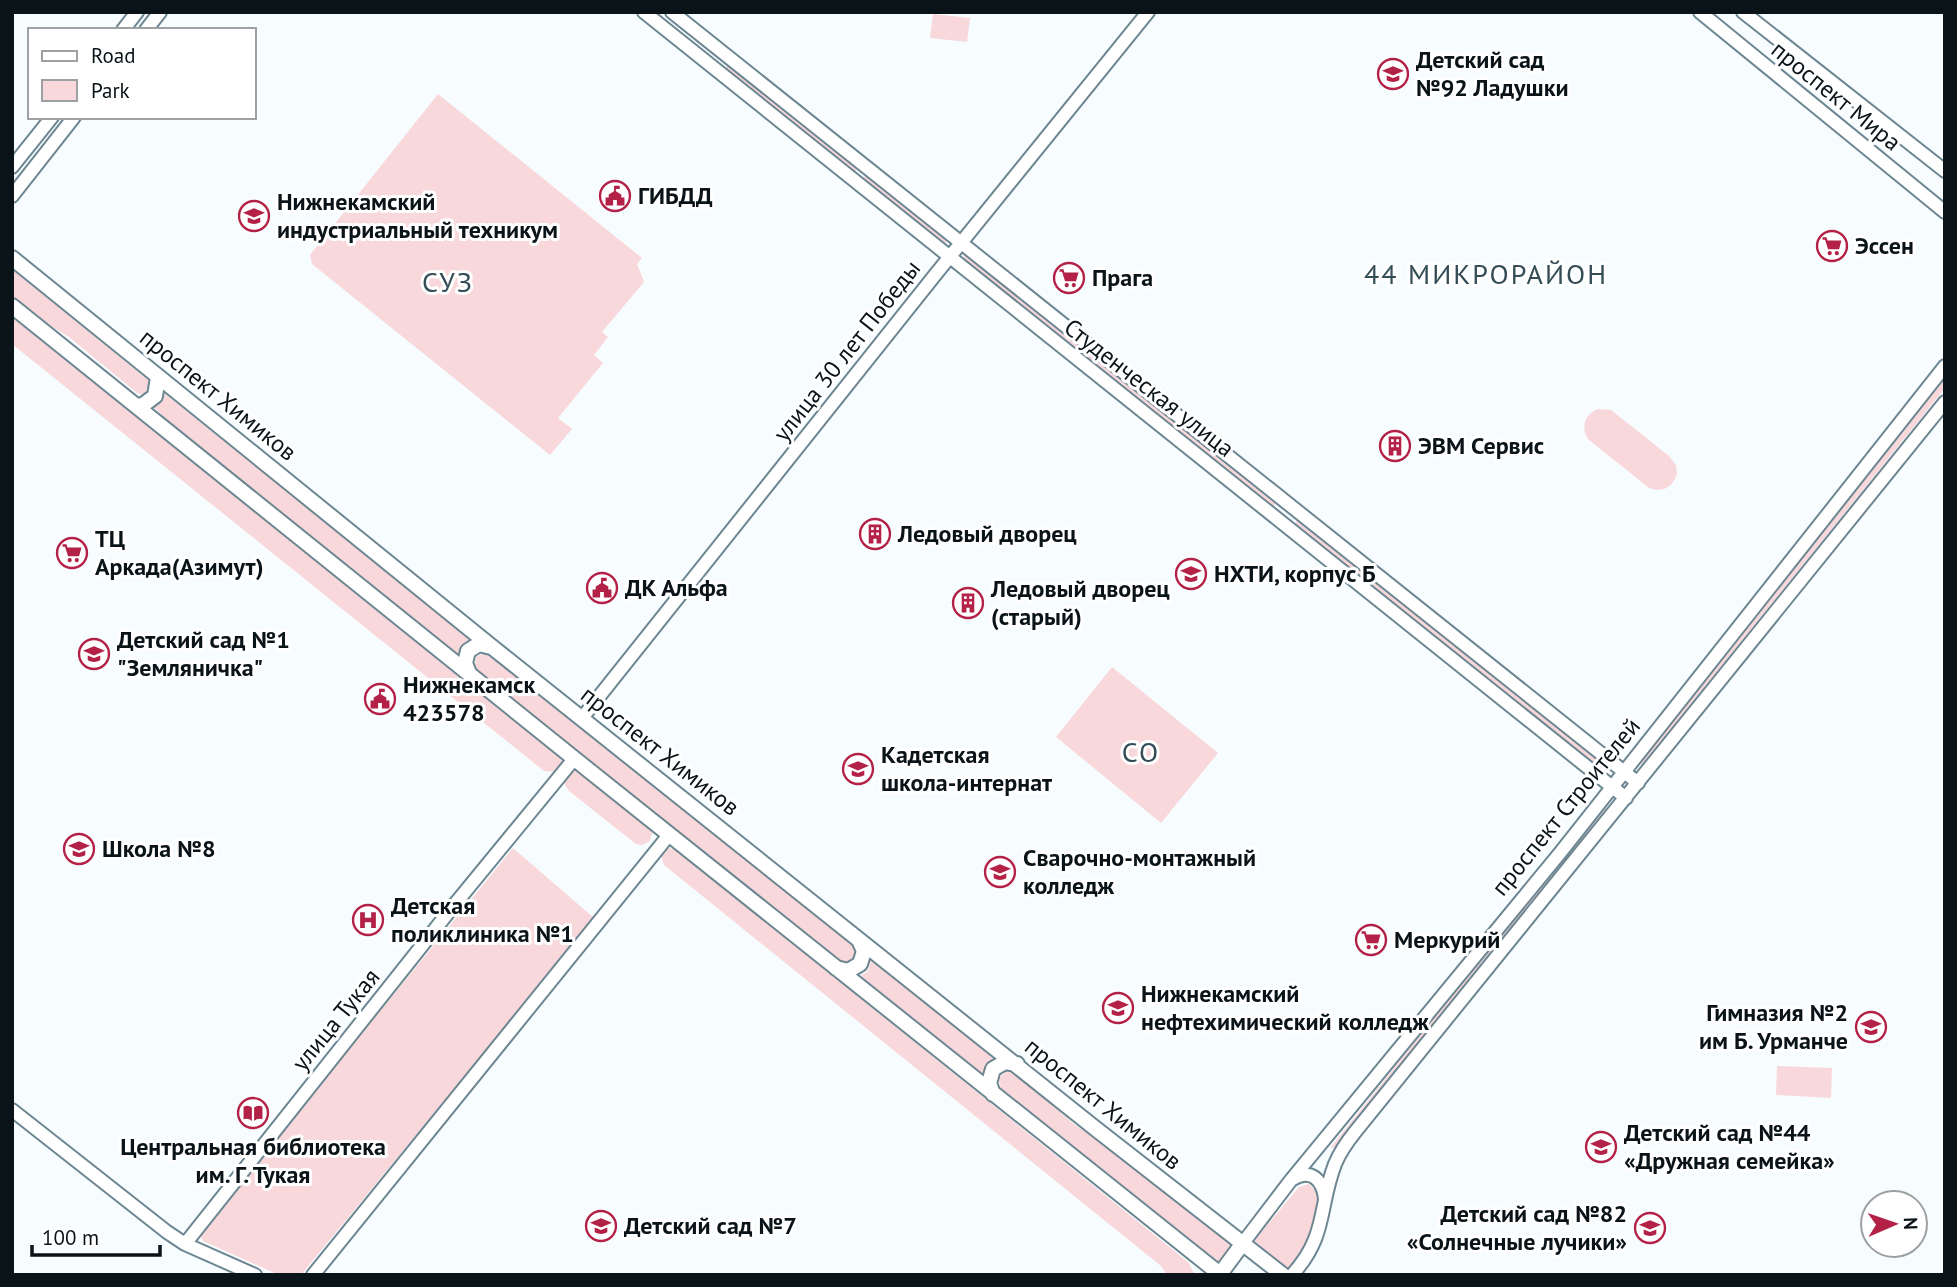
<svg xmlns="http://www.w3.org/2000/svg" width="1957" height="1287" font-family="'PT Sans',sans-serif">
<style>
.green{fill:#f9d8db}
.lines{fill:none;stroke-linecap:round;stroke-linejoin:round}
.secondary-casing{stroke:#6d8792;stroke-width:16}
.primary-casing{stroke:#6d8792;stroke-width:18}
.secondary{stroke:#fff;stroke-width:12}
.primary{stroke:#fff;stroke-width:14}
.labels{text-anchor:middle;stroke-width:6;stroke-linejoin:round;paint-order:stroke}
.poi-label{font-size:24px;font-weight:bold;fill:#091318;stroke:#fff;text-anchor:start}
.street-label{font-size:24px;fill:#091318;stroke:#fff}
.quarter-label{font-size:28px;letter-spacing:2px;fill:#344c56;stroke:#fff}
</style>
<rect width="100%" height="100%" fill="#f7fcff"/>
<path class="green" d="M933,14L970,18L967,42L930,38Z
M729,65L858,168L853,174L726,71L725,68Z
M438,94L642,258L637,264L644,282L602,332L608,337L594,355L603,363L558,418L572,429L550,455L312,264L310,255Z
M866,175L946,239V243L942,244L862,180Z
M966,254L1277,502L1273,507L962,260Z
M12,269L154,385L146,396L137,393L69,337L35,316L12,297Z
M12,315L557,754L562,761L556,772L544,771L12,344Z
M1945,378V388L1642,765L1637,761Z
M165,394L471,639L462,645L458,655L179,432L153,406Z
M1597,409L1611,410L1669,456L1676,465L1677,473C1673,487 1663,493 1649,488L1588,439C1581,427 1584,416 1597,409Z
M1298,519L1604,763L1605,768L1599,769L1295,524Z
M484,653L493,655L855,944L859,957L849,965L840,963L475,670L476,657Z
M1112,667L1218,753L1161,823L1056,737Z
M576,771L648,826L652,833L650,841L642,845L636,844L569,791L564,783L567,775Z
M1603,806L1606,809L1337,1148H1332L1331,1147Z
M513,848L594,918L301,1275H279L203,1241L199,1233Z
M669,848L676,850L1188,1262L1195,1275H1167L1161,1266L664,865L661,855Z
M871,960L970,1036L994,1060L987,1064L982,1075L857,978L868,971Z
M1777,1066L1832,1068L1831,1098L1776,1095Z
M1007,1071L1015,1073L1075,1125L1109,1147L1234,1244L1217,1263L1002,1091L998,1079Z
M1309,1184L1318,1193C1321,1223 1306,1247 1289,1270L1254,1241L1299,1187Z"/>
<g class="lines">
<g class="secondary-casing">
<path id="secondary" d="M644,12L1626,798
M672,12L1638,783
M1700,12L1945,212
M1743,12L1945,171
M123,30L137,12
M146,30L160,12
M12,167L52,117
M12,196L74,117
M582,718L935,275L1148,12
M12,1110L167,1232L185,1244L255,1275
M1293,1179C1311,1168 1323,1180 1325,1199
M1243,1243L1291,1180L1560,853L1945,366
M185,1244L455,904L574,759
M313,1275L669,835
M1292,1275C1328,1235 1318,1208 1335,1164C1340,1152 1347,1142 1355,1132L1945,402"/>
</g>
<g class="primary-casing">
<path id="primary" d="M12,258L492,647L1096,1129L1283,1275
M12,306L591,772L1221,1275
M137,406L143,405L155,396L158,377
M469,673L465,663L468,651L479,644L491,647
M836,968L848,971L860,964L864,951L859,940
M993,1094L989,1083L993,1069L1005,1062L1017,1064
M1220,1274L1243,1243"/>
</g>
<use href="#secondary" class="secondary"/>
<use href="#primary" class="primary"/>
</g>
<defs>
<g id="school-ring" transform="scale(1.575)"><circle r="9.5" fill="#fff" stroke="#b32147" stroke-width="1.5"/><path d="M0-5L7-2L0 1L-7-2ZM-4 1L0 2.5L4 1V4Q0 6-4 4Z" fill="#b32147"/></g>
<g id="civic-ring" transform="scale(1.575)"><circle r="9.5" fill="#fff" stroke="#b32147" stroke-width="1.5"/><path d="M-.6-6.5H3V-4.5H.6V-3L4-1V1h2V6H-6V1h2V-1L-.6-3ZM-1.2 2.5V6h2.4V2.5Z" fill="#b32147"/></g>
<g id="university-ring" transform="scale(1.575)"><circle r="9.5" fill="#fff" stroke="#b32147" stroke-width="1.5"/><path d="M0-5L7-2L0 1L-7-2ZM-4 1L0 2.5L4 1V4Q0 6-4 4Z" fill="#b32147"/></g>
<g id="supermarket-ring" transform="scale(1.575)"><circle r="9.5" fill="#fff" stroke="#b32147" stroke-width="1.5"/><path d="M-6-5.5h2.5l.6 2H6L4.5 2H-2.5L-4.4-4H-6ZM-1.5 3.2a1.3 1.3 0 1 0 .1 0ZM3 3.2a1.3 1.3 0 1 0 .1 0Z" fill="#b32147"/></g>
<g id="building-ring" transform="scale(1.575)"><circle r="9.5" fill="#fff" stroke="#b32147" stroke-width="1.5"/><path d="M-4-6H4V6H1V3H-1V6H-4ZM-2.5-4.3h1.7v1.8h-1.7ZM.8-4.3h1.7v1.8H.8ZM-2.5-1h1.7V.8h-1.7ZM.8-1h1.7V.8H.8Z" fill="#b32147"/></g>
<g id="hospital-ring" transform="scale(1.575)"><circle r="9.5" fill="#fff" stroke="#b32147" stroke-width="1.5"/><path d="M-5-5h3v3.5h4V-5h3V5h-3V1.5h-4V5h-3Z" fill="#b32147"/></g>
<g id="library-ring" transform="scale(1.575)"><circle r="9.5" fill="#fff" stroke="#b32147" stroke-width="1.5"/><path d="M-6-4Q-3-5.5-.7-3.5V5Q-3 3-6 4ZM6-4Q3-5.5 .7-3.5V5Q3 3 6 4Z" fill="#b32147"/></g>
</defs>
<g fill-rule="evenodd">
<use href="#school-ring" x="1393" y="74"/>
<use href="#civic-ring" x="615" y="196"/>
<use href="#university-ring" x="254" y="216"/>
<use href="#supermarket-ring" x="1832" y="246"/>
<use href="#supermarket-ring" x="1069" y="278"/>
<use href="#building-ring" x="1395" y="446"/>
<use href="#building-ring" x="875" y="534"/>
<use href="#supermarket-ring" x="72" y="553"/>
<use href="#university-ring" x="1191" y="574"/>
<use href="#civic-ring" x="602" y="588"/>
<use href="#building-ring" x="968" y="603"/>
<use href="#school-ring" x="94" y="654"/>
<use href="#civic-ring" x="380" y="699"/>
<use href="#school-ring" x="858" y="769"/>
<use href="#school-ring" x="79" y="849"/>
<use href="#university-ring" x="1000" y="872"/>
<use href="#hospital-ring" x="368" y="920"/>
<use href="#supermarket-ring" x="1371" y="940"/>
<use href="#university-ring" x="1118" y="1008"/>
<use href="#school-ring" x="1871" y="1027"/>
<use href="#library-ring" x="253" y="1113"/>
<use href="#school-ring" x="1601" y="1147"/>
<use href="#school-ring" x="601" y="1226"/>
<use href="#school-ring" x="1650" y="1228"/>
</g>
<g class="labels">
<g class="poi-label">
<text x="1416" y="68">Детский сад<tspan x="1416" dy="28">№92 Ладушки</tspan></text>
<text x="638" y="204">ГИБДД</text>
<text x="277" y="210">Нижнекамский<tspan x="277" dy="28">индустриальный техникум</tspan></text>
<text x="1855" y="254">Эссен</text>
<text x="1092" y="286">Прага</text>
<text x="1418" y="454">ЭВМ Сервис</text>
<text x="898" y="542">Ледовый дворец</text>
<text x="95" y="547">ТЦ<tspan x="95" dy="28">Аркада(Азимут)</tspan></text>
<text x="1214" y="582">НХТИ, корпус Б</text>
<text x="625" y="596">ДК Альфа</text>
<text x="991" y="597">Ледовый дворец<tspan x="991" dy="28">(старый)</tspan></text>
<text x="117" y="648">Детский сад №1<tspan x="117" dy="28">"Земляничка"</tspan></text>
<text x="403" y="693">Нижнекамск<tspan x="403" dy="28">423578</tspan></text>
<text x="881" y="763">Кадетская<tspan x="881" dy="28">школа-интернат</tspan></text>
<text x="102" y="857">Школа №8</text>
<text x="1023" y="866">Сварочно-монтажный<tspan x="1023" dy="28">колледж</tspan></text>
<text x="391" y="914">Детская<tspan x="391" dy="28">поликлиника №1</tspan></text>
<text x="1394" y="948">Меркурий</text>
<text x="1141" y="1002">Нижнекамский<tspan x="1141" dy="28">нефтехимический колледж</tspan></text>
<text x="1848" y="1021" text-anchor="end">Гимназия №2<tspan x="1848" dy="28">им Б. Урманче</tspan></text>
<text x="1624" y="1141">Детский сад №44<tspan x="1624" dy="28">«Дружная семейка»</tspan></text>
<text x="253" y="1155" text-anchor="middle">Центральная библиотека<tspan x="253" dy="28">им. Г. Тукая</tspan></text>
<text x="1627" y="1222" text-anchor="end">Детский сад №82<tspan x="1627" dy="28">«Солнечные лучики»</tspan></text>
<text x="624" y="1234">Детский сад №7</text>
</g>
<g class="street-label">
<text transform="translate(1836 96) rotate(39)" y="8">проспект Мира</text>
<text transform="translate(847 351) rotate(-52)" y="8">улица 30 лет Победы</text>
<text transform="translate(1149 388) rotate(38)" y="8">Студенческая улица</text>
<text transform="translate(218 395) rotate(39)" y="8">проспект Химиков</text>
<text transform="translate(660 751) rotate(38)" y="8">проспект Химиков</text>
<text transform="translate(1566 807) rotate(-51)" y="8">проспект Строителей</text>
<text transform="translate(336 1020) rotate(-51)" y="8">улица Тукая</text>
<text transform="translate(1103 1104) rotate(39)" y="8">проспект Химиков</text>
</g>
<g class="quarter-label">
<text x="1486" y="284">44 МИКРОРАЙОН</text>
<text x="448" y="292">СУЗ</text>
<text x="1141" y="762">СО</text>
</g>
</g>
<rect width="1957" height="1287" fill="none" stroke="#091318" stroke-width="28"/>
<rect x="28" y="28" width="228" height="91" fill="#ffffff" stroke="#9da1a3" stroke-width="2"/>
<rect x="42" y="51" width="35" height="10" fill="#ffffff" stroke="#9da1a3" stroke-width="2"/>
<text x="91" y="63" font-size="21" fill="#091318">Road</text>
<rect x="42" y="80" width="35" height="21" fill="#f9d8db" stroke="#9da1a3" stroke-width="2"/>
<text x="91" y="98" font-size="21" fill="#091318">Park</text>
<g transform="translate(1894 1224) rotate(88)"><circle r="33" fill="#ffffff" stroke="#9da1a3" stroke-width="2"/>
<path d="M0-5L12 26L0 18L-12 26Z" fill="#b32147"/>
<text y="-10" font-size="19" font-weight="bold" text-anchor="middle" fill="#091318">N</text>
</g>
<path d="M32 1245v10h128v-10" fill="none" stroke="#091318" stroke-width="3.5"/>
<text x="42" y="1245" font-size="21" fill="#091318" stroke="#ffffff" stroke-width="5" paint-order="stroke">100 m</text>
</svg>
